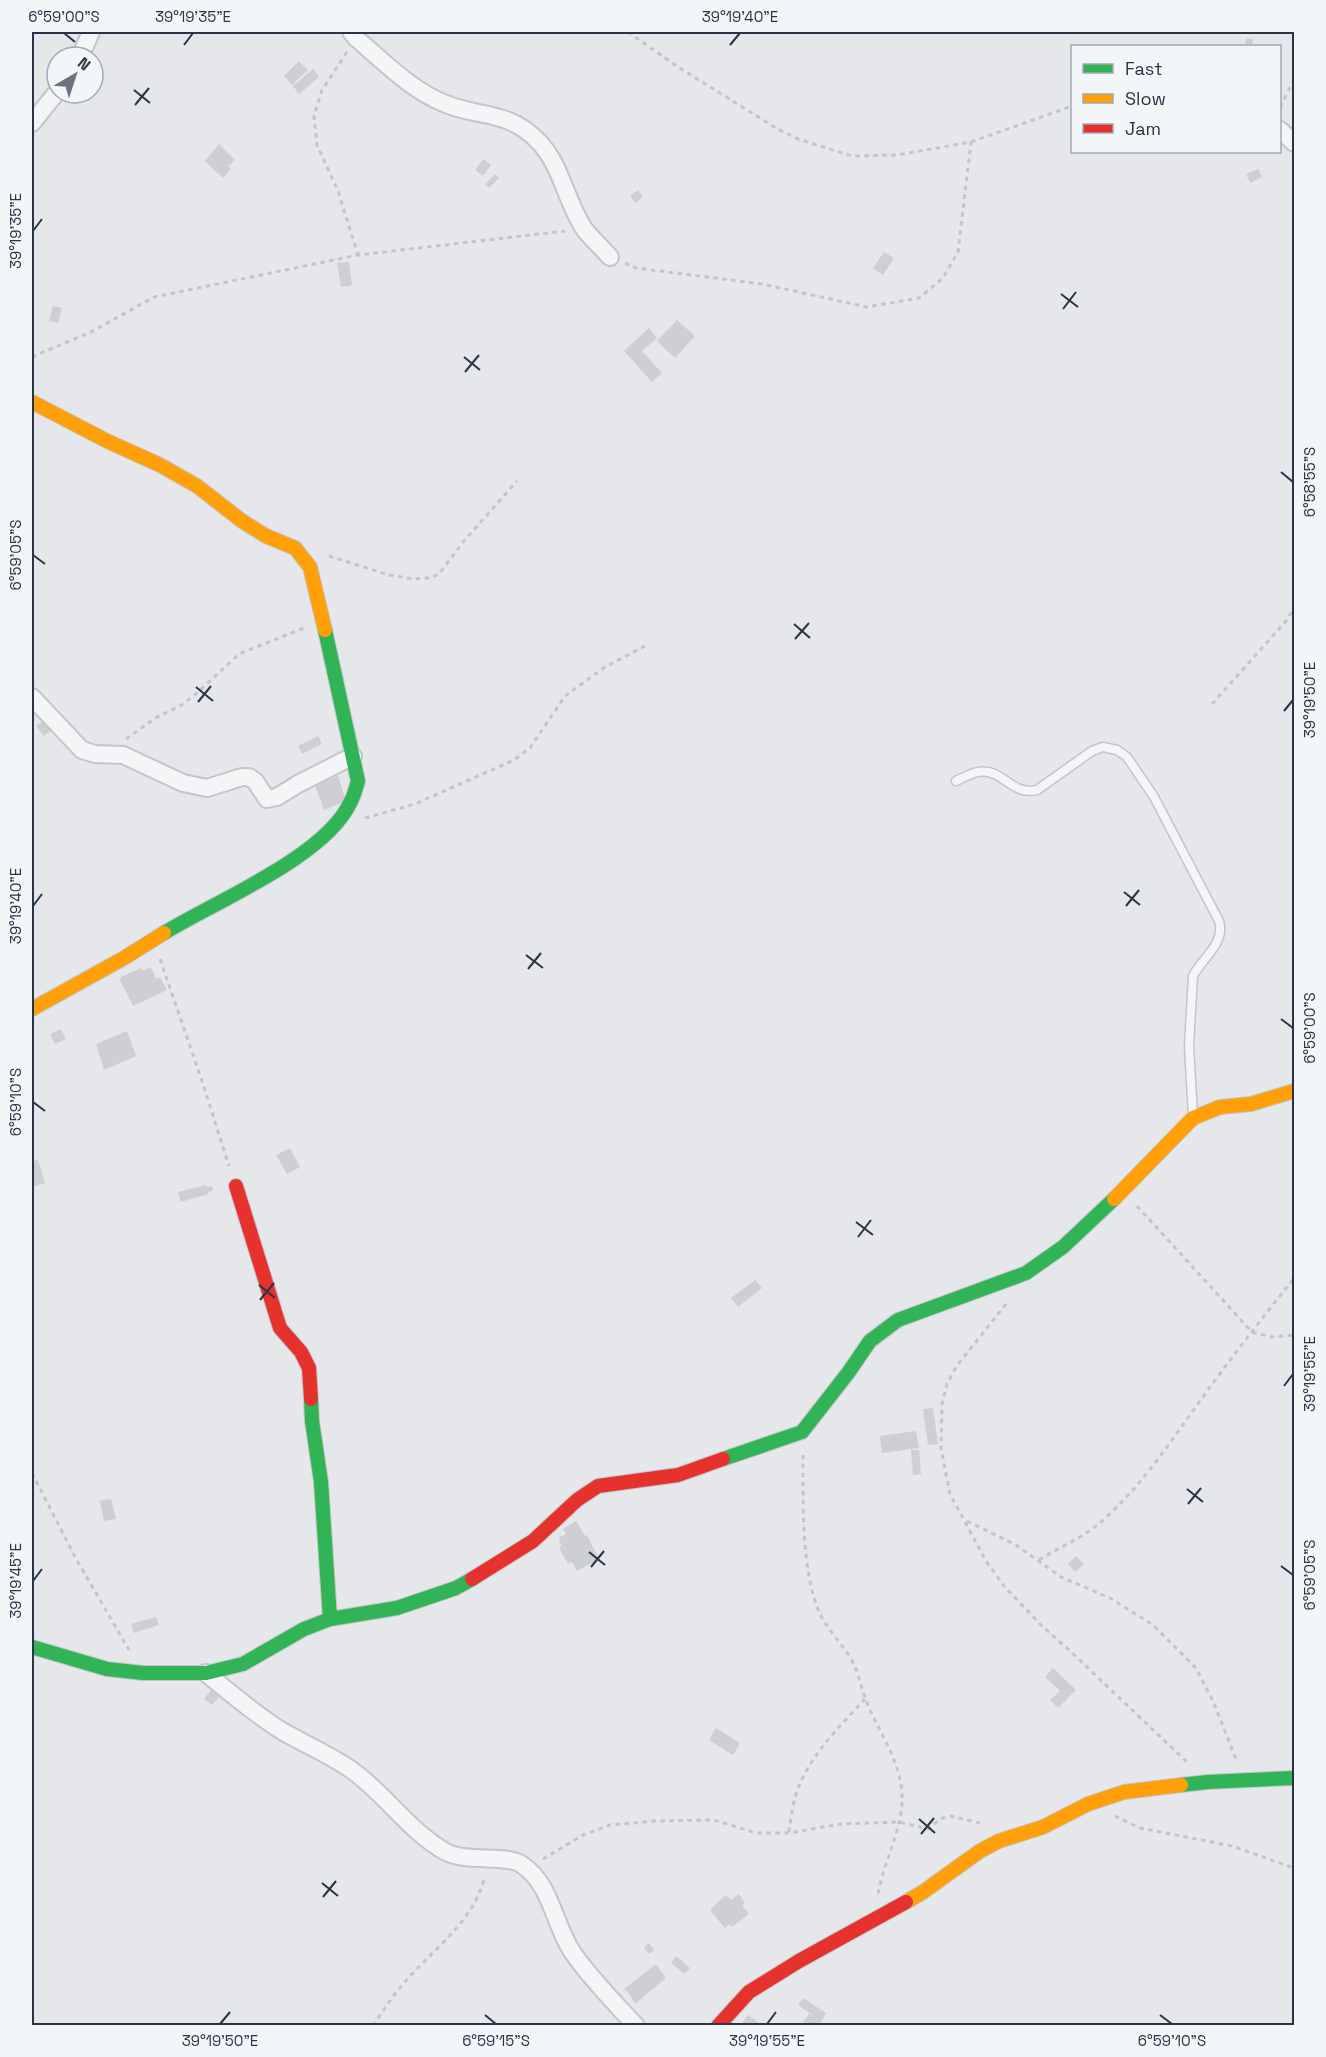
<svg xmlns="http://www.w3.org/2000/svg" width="1326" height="2057" font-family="'Space Grotesk',sans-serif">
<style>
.building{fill:#cdcfd3}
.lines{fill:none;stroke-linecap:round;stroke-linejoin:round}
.lane-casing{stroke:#c3c5c8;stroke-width:11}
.street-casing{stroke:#c3c5c8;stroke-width:20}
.fast-casing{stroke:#c3c5c8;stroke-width:16}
.slow-casing{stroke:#c3c5c8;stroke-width:16}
.jam-casing{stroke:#c3c5c8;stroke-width:16}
.path{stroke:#c3c5ca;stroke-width:3;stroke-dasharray:4.5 4.5;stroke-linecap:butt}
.lane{stroke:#f4f5f7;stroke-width:8}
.street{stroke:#f4f5f7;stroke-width:16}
.fast{stroke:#30b455;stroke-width:14}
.slow{stroke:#ff9f0a;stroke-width:14}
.jam{stroke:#e5322d;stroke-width:14}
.ticks{fill:none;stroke:#293546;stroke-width:2}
.neatline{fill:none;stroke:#293546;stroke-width:2}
.ticks-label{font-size:15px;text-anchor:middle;fill:#293546}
</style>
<rect width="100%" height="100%" fill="#e5e7ea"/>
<path class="building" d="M1246,38L1253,39L1252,46H1245Z
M299,61L308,70L292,85L284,76Z
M313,69L319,77L299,94L293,86Z
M219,144L235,160L228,166L231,169L223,178L205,161Z
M483,159L491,165L483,176L475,170Z
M1258,169L1262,177L1250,183L1246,174Z
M495,174L499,178L489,188L485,184Z
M638,190L643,197L635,203L630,196Z
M884,252L894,258L883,275L873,268Z
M349,262L352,285L341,287L337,263Z
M53,306L62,308L58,323L49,321Z
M677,320L695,336L675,358L657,341Z
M649,328L657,338L642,351L662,373L652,382L624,351Z
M47,718L54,728L44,736L36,726Z
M318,736L322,744L302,754L298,746Z
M338,776L346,801L324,810L315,785Z
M151,967L156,979L160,977L167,990L133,1006L119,978L141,968L142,971Z
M61,1029L66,1039L55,1044L50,1034Z
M127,1031L136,1056L104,1070L96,1044Z
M290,1148L300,1167L287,1174L276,1155Z
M38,1160L45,1183L32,1187V1161Z
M206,1185L207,1187L212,1186L213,1190L208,1192V1194L181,1202L178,1192Z
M755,1280L762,1288L738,1307L731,1298Z
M933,1408L938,1444L928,1445L923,1409Z
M916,1431L919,1448L882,1453L880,1436Z
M911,1450H919L921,1474L913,1475Z
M111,1499L116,1519L104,1521L100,1501Z
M576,1521L585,1536L587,1535L599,1559L577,1571L572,1562L568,1564L559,1548L562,1546L559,1542L560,1537L566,1534L563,1529Z
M1076,1556L1084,1564L1075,1572L1068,1564Z
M156,1617L159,1625L134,1633L131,1624Z
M1053,1668L1076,1690L1058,1708L1050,1700L1060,1691L1045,1677Z
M211,1690L219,1697L212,1705L204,1699Z
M716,1728L740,1743L733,1755L709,1740Z
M739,1894L745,1903L742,1906L749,1914L732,1927L730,1924L725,1928L710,1910L726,1895L731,1900Z
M649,1943L654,1950L649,1954L644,1947Z
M676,1956L690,1968L684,1974L671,1963Z
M656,1964L666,1978L635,2004L629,1993L624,1989Z
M803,1998L826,2013L819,2026H801L809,2014L815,2017L798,2005Z
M748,2015L763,2026H740Z"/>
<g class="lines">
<g class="lane-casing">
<path id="lane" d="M956,781C963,778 971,773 978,772C1004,768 1010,796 1037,790L1092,751L1103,747L1117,750L1127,757L1154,797L1219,921C1226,943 1202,958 1193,976L1189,1046L1193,1116"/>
</g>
<g class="street-casing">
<path id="street" d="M351,32L357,39C384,62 412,91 446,104C480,118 508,110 538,141C562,165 566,203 585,230C592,239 602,248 610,257
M80,57L91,32
M32,123L57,92
M1280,130L1294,143
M32,697L82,750L95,754L123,755L183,783L207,788L242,777H249L255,781L267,799L277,797L298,784L353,756
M206,1673C231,1694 255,1714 282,1731C306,1745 331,1755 353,1771C386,1795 410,1832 446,1852C467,1863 506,1854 521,1864C552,1884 554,1926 573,1953C591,1979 614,2002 636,2026"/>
</g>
<g class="fast-casing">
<path id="fast" d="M164,933C214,902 325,857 350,803C354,796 356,788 358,781L325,630
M311,1399L312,1421L321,1482L330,1619
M723,1459L802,1432L848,1373L870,1341L898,1320L1026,1273L1063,1247L1114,1199
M32,1647L107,1669L143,1673H206L243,1664L304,1629L330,1619L397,1608L456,1588L472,1579
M1181,1785L1208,1782L1294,1778"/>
</g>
<g class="slow-casing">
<path id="slow" d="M32,402L107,441L160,465L197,486L242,521L266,536L295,548L310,567L325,630
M32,1009L124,958L164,933
M1114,1199L1193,1118L1220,1107L1251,1104L1294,1091
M906,1902L923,1892L980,1851L999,1841L1043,1827L1088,1804L1124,1792L1181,1785"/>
</g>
<g class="jam-casing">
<path id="jam" d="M236,1186L280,1328L301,1352L309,1368L311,1399
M472,1579L533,1541L577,1500L598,1486L678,1475L723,1459
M718,2026L749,1992L799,1961L906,1902"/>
</g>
<path class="path" d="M628,32L678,67L776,128L798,139L852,156L897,155L971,142L1072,106
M347,52L322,90L314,116L317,145L338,191L358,255
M1280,107L1294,80
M625,263L636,268L762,284L867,307L919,298L943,278L958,252L971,142
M32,357L91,332L154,297L358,255L565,231
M329,556L389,575L413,579L430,578L439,574L464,541L517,481
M1212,704L1287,620L1294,608
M126,739L157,717L180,706L197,693L239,654L304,628
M365,818L415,804L514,760L530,748L565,696L605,667L645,646
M160,959L202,1081L229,1166
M1137,1206L1252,1332L1271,1337L1294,1335
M1006,1304L956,1367L947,1384L942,1404L941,1449L950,1494L986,1561L1004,1586L1042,1626L1069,1650L1189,1764
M803,1455C803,1501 801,1575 821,1616C829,1631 841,1643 850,1657C859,1672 860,1685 866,1700C877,1730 900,1759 902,1793C904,1827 884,1860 878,1894
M32,1473L74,1555L129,1650
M967,1521L1016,1545L1061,1577L1110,1598L1153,1625L1196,1668L1213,1701L1236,1759
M1039,1560C1060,1547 1082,1538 1101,1522C1142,1486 1173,1438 1205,1394C1234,1354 1264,1316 1294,1278
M1115,1816L1140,1828L1232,1846L1294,1868
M789,1832C791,1817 793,1800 799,1786C813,1752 841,1725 865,1699
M543,1859L583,1835L610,1825L655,1821L714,1820L756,1833H789L840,1824L899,1822L928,1829L940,1819L950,1816L984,1824
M373,2026C385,2007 397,1990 412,1974C441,1943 474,1919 485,1876"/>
<use href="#lane" class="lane"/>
<use href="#street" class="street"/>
<use href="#fast" class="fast"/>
<use href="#slow" class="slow"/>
<use href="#jam" class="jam"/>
</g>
<path class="ticks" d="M64,33L75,42M184,45L193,33M730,45L740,33M134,90L150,103M135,105L149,88M33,231L42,219M1061,294L1078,307M1063,309L1076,292M464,357L480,370M465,372L479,355M1281,472L1293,482M33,555L45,564M794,624L810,638M795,639L809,623M196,687L213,701M198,702L211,686M1284,711L1293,700M1124,892L1140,905M33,906L42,894M1126,906L1139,890M526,955L543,968M528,969L541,953M1281,1019L1293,1028M33,1102L45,1111M856,1222L873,1235M858,1237L871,1220M259,1285L275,1298M260,1300L274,1283M1284,1386L1293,1374M1187,1489L1203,1502M1188,1504L1201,1488M589,1552L605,1565M1281,1566L1293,1575M591,1567L604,1551M33,1581L42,1569M919,1819L935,1833M921,1834L934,1818M322,1883L338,1896M323,1897L336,1881M485,2015L496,2024M1160,2015L1172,2024M220,2024L230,2012M767,2024L776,2012"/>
<rect width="1326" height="2057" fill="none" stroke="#f3f6f9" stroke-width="66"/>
<rect x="1071" y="45" width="210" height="108" fill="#f3f6f9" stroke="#a2a9b1" stroke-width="1.5"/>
<rect x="1083" y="64" width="30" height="9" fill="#30b455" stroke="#a2a9b1" stroke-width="1.5"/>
<text x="1125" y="75" font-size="18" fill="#293546">Fast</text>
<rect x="1083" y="94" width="30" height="9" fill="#ff9f0a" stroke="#a2a9b1" stroke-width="1.5"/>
<text x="1125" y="105" font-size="18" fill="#293546">Slow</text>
<rect x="1083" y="124" width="30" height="9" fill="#e5322d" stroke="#a2a9b1" stroke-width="1.5"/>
<text x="1125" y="135" font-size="18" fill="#293546">Jam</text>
<g transform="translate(75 75) rotate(39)"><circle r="28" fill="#f3f6f9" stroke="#a2a9b1" stroke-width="1.5"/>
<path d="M0-4.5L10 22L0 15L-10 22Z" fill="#6b737f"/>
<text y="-9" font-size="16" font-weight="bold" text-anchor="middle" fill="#293546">N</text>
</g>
<rect x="33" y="33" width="1260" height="1991" class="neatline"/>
<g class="ticks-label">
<text x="64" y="22">6°59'00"S</text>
<text x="193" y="22">39°19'35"E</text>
<text x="740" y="22">39°19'40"E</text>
<text transform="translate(16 231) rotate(-90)" y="5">39°19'35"E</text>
<text transform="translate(1310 482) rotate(-90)" y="5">6°58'55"S</text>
<text transform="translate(16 555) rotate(-90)" y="5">6°59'05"S</text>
<text transform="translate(1310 700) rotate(-90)" y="5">39°19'50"E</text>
<text transform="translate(16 906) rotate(-90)" y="5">39°19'40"E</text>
<text transform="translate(1310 1028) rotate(-90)" y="5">6°59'00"S</text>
<text transform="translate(16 1102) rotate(-90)" y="5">6°59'10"S</text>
<text transform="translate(1310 1374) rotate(-90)" y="5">39°19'55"E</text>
<text transform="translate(1310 1575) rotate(-90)" y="5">6°59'05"S</text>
<text transform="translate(16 1581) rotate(-90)" y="5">39°19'45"E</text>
<text x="220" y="2046">39°19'50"E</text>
<text x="496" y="2046">6°59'15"S</text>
<text x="767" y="2046">39°19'55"E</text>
<text x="1172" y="2046">6°59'10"S</text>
</g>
</svg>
